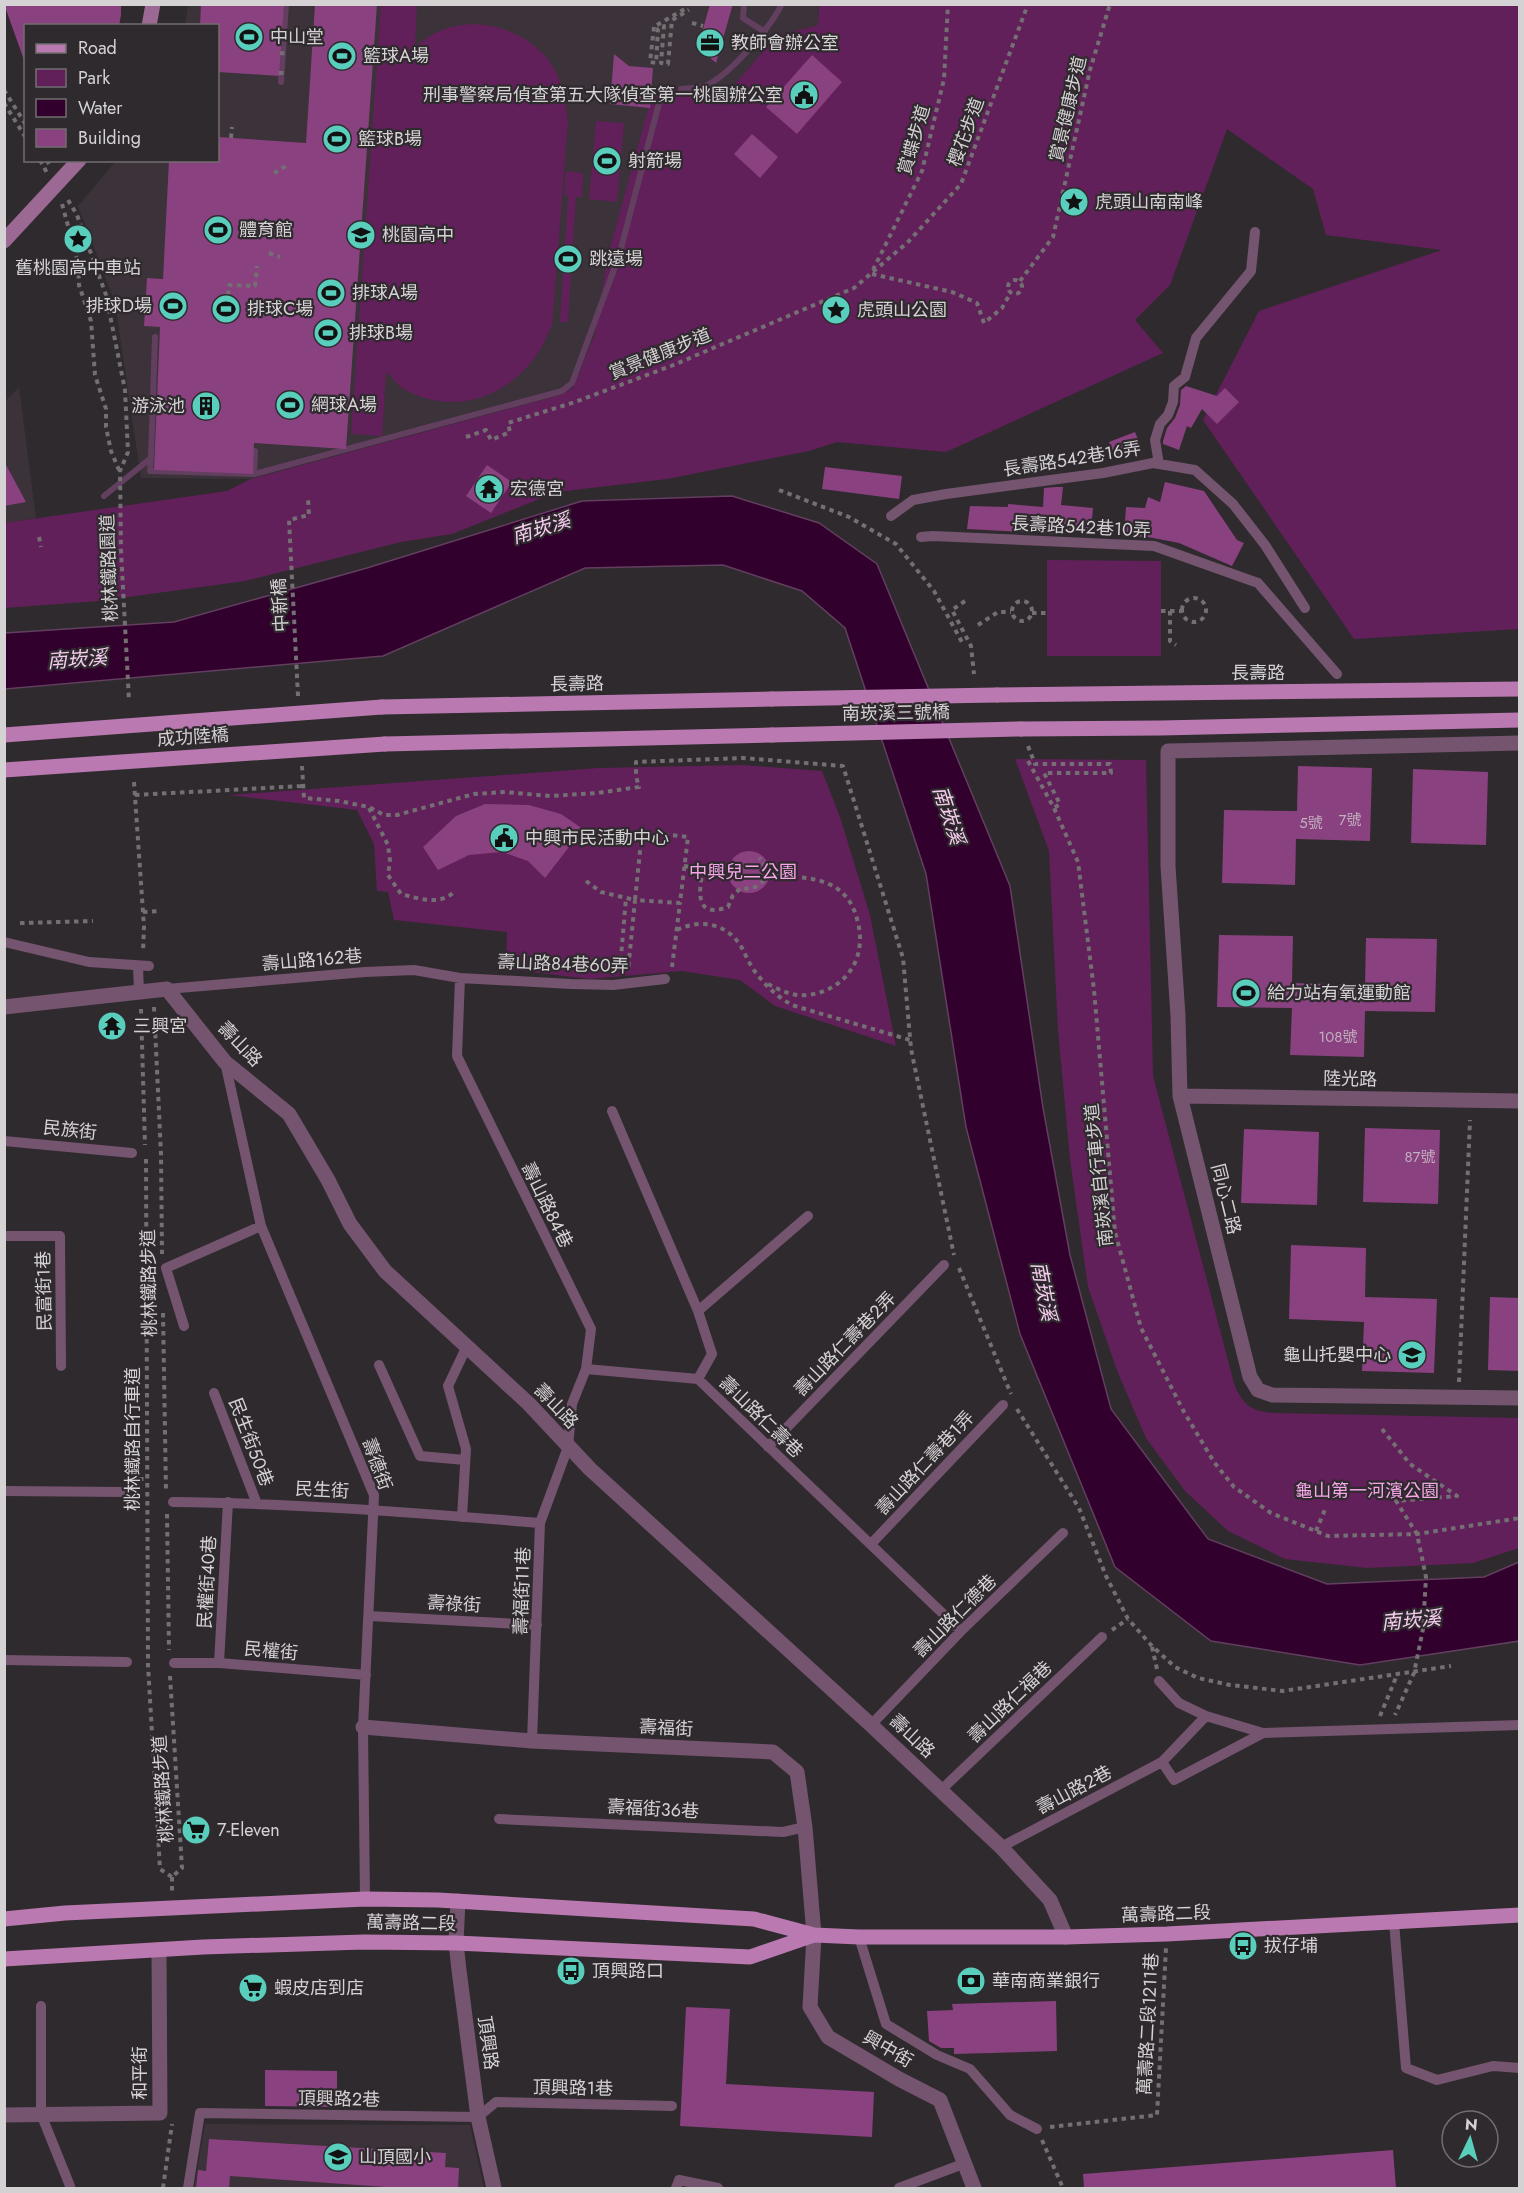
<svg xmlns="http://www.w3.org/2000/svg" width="1524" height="2193" font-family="Jost,'Noto Sans TC',sans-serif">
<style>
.built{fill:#3b323a}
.green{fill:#62205a}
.water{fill:#31002d;stroke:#623f5f;stroke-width:1.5}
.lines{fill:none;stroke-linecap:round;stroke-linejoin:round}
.stream{stroke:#623f5f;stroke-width:6}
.building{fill:#89417f}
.path{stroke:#736f72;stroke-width:4;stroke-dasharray:4.5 4.5;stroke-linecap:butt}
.lane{stroke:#74546e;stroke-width:10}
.street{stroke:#74546e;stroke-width:15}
.secondary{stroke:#9b6993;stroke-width:15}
.primary{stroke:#ba79b0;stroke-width:15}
.path-bridge{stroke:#736f72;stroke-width:4;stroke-dasharray:4.5 4.5;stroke-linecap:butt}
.primary-bridge{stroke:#ba79b0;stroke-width:15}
.labels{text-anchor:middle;stroke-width:4.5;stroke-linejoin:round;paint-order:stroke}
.number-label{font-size:15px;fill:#c2aebf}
.poi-label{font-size:18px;fill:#d5d2d4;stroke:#2f2a2e;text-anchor:start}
.street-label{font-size:18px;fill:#d5d2d4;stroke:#2f2a2e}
.park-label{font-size:18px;fill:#f7a7e9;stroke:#2f2a2e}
.water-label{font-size:20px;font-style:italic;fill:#f6cdee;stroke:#2f2a2e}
</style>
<rect width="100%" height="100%" fill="#2f2a2e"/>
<path class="built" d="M188,5H819L818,25L777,36L726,94L595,334L573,388L560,395L251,479L141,478L115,303L78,206L116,161L218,160V26L185,25Z
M19,387L36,518L5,523V401Z
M205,2124L470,2125L484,2188H194Z"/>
<path class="green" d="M381,5H417L415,47C452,12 511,19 545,56C561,73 565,99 568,121L552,325C548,333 545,342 540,350C511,396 457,416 407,391C399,387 393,378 386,372L382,436L351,434Z
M819,5H1519V629L1354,639L1203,420L1259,311L1442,250L1326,235L1313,189L1227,129L1170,285L1135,320L1163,353L946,452L837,442L809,451L667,479L557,492L452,534L401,542L245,581L99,601L5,608L4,523L227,491L251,479L560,395L573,388L595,334L608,255L654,88L726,94L777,36L818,25Z
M596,121L624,123L617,202L589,199Z
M566,171L583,173L582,197H576L568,322H560L568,196L564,195Z
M1047,560L1161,561V656H1047Z
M1015,759L1146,760L1153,1076L1235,1387C1246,1407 1251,1411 1274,1413L1519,1418V1548L1473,1563L1367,1568L1285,1559L1228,1531L1185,1491L1146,1438L1118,1373L1088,1287L1070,1159L1058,1030L1049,851Z
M742,765L822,771L840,817L870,915L896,1046L775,1006L740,980L682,971L590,979L506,969L507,932L394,920L388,892L377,891L374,844L357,810L229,795L599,768Z"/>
<path class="water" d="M732,496L819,523L877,564L1010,886L1043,1108L1070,1255L1111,1409L1208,1539L1327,1584L1484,1577L1519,1562V1641L1360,1665L1211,1641L1115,1567L1020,1334L966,1127L926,874L845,628L802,591L723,565L585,568L383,656L5,689V633L174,622L367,568L582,501Z"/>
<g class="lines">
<path class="stream" d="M744,4L743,18L765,32
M281,82L286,4
M681,89C689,88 698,88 705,86C729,76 770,28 782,4
M151,458L155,337
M254,474L255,451
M104,496L151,458L150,471L254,474L562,391L572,383L619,256L663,88"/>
</g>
<path class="building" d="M4,4H121V15L119,26H26V60H24Z
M201,4H284L279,76L218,72V26H200Z
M315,4H377L346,449L254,443L253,474L154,470L160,327L144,326L147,278L163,279L169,160H218V137L306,143Z
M710,4H733L716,63L698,47Z
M614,54L629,66L653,68L650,108L610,104Z
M812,55L842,82L797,134L766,107Z
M752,134L778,157L760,178L734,154Z
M1186,386L1217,396L1225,388L1239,402L1217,424L1202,409L1191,428L1187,426L1179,450L1163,444V441L1167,428L1175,418L1180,405L1181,390Z
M1135,432L1142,449L1116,459L1109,442Z
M4,461L26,502L4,506Z
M487,465L512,482L491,513L466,496Z
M825,467L902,476L899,499L822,489Z
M1165,482L1204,491L1237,540L1244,543L1232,566L1179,543L1148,537L1124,536L1126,507L1145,508L1148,497L1160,502Z
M1056,487H1063L1061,505L1093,508L1091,532L1060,529V534L967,529L970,506L1008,507V504L1043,507L1044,488Z
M1298,766L1372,768L1370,841L1296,839L1295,885L1222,883L1224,810L1297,811Z
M1413,769L1488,772L1486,845L1411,843Z
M485,804L529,805L561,814L583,829L545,878L528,861L502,852L469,855L438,870L423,847L456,816Z
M728 872a21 21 0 1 1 42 0a21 21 0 1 1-42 0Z
M1219,935L1293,936L1292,983L1365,985L1366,938L1437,939L1435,1012L1365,1011L1364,1057L1290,1055L1292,1008L1217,1007Z
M1365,1128L1440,1130L1438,1204L1363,1202Z
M1244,1129L1319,1132L1317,1205L1241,1203Z
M1291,1245L1366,1248L1365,1297L1437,1299L1434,1373L1362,1371L1364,1322L1289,1319Z
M1490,1297L1520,1298V1371L1488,1370Z
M1056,2001L1057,2051L954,2054V2048H941L929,2041L927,2011L953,2010L952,2004Z
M686,2007L730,2009L726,2084L874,2092L872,2137L680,2126Z
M265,2070L337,2071V2107L265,2106Z
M209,2139L446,2153L445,2167L459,2168L458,2188H400L230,2176L229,2188H196L198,2170L206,2171Z
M1393,2150L1396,2188H1084L1083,2174Z"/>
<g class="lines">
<path class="path" d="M692,23L703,26
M657,25L688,7
M654,27L650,62L656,63L658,29L664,26L661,63L668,64L672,20L689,10
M280,53L288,54
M279,73H286
M4,90L26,125
M4,103L26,138
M231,138L232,127
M40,160L47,173
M47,160L49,164
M274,173L286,166
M68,200L77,215L106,295L125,390L128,452L120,471L121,550L129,701
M62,204L78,262L79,285L91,321L95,375L106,409V427L111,451L119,470
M269,253L280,257
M873,270L922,171L944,79L948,4
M872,274L952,292L977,303L984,323L1002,308L1011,292
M1008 287a7 7 0 1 1 14 0a7 7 0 1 1-14 0Z
M1020,281L1053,237L1090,70L1110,4
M228,295L229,285L255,286L257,266
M466,437L486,430L491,440L510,432L508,423L575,402L671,366L854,288L908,242L961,184L1028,4
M779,490L849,517L896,544L934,591L963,644
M39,537L41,547
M1182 610a12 12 0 1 1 24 0a12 12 0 1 1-24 0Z
M1012 611a10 10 0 1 1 20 0a10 10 0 1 1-20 0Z
M1161,611H1182
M1170,611V641L1176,645
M1032,613H1046
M978,625L998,612H1011
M298,696L289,520L309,515L308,498
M1028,746L1035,764H1110L1111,773H1044L1060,804L1054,808
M1028,761L1054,808L1078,862L1094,990L1115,1232L1141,1328L1184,1412L1214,1462L1234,1487L1271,1513L1328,1536L1417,1534L1520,1518
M302,766L304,798L339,801L369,807L384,815H397L474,794L505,792L550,796L597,793L639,787L636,776V762L743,758L843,766L903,958L911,1049L954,1255
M134,782L144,927L143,951
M135,795L303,786
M369,808L388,845L390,861L388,875L401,894C420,899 440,906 455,891
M684,866L727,871
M586,881L601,892L635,900L642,832L688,837L680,903L635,900L628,971
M143,912L159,911
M20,923L93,921
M677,930C702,918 728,924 742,948C746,956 750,965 756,973C767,987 779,999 795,1006L910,1040
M672,967L680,903
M620,969L626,898
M768,984C780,990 793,997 807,995C845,991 867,959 858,923C854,905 846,892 829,884C811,876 789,877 770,875
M154,1007L161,1154L162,1254
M141,1009L145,1145
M146,1159L148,1665L160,1869L172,1877
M959,1268L1011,1394
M163,1313L166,1491
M1459,1382L1470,1120
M1017,1409L1079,1508L1106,1576L1128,1619L1152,1646L1175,1667L1198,1678L1230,1685L1283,1691L1451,1666
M1382,1429L1410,1464L1457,1496L1396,1501L1417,1534L1426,1577L1423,1629L1414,1673L1395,1715
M130,1479H147
M167,1514L169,1650
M1316,1531L1326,1507
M1112,1630L1128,1619
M1152,1647L1157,1669
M170,1676L182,1868L172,1877
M1380,1716L1397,1675
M172,1877V1891
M1050,2127L1157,2115L1166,1948
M1042,2140L1063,2188
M163,2188L172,2124"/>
<path class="lane" d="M1159,464L1155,440L1160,424L1168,415L1173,402L1174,386L1185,377L1196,338L1251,271L1255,232
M891,516L913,500L946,494L1103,473L1153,463L1195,470L1233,504L1265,545L1305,608
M921,537L933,536L1154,546L1258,583L1337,674
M4,942L89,962L149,966
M138,966L139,993
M460,978L457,1056L591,1329L586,1369L572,1404L568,1447L540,1523L532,1741
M167,989L365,972L414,970L460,978L571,984L613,985L665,979
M225,1062L261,1226L374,1495L363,1727L365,1899
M612,1111L698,1311L712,1354L698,1379L961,1631
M4,1141L132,1153
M4,1236H60L61,1366
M698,1311L808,1216
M184,1326L166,1268L261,1226
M379,1365L420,1456L465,1460
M586,1369L698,1379
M214,1393L257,1504
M768,1447L944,1265
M4,1491L124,1492
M173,1502C296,1503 418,1513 540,1523
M462,1517L466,1449L448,1386L467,1346
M871,1544L1003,1405
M369,1616L537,1625
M4,1660L127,1662
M174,1663H219L366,1675
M219,1663L228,1502
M1159,1681L1179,1703L1206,1716L1263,1733
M1206,1716L1162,1762L1174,1780L1263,1733L1520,1725
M871,1725L961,1631L1063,1533
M941,1790L1102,1637
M499,1819L783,1832L805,1827
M1001,1847L1162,1762
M1394,1922L1406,2068L1437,2080L1493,2066L1520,2068
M859,1937L886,2024L937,2055L970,2069L1010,2115L1037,2129
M41,2006V2114L70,2186
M188,2188L200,2113L478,2117L496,2102L672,2106
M676,2188L679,2180L718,2188
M899,2188L963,2164"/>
<path class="street" d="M1520,743L1168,751V866L1178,1016L1180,1096L1250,1377L1258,1390L1272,1395L1520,1398
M4,1007L167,989L225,1062L289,1114L328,1180L350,1224L385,1271L529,1404L590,1469L871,1725L1001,1847L1050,1900L1066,1937
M1180,1096L1520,1101
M363,1727L532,1741L773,1752L797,1772L805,1827L814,1935L810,2007L828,2037L899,2079L940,2100L974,2188
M458,1901L456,1943L459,1970L478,2117L494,2188
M4,2115L160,2113L159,1950"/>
<path class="secondary" d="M149,26L153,4
M4,241L79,160"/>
<path class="primary" d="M997,695L1520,689
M382,707L772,699
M1021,729L1161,728L1520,720
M385,744L772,735
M4,1919L65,1913L365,1899L438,1900L754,1919L814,1935L859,1937H1066L1167,1934L1520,1915
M4,1959L203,1947L364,1942L456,1943L750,1957L814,1935"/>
<path class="path-bridge" d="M965,601L952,610L971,646L974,674
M703,869C699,891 694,919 728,907L733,895L741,888C760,892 776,874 759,858"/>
<path class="primary-bridge" d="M772,699L997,695
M4,735L382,707
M772,735L1021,729
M4,770L385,744"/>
</g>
<defs>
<g id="stadium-disc" transform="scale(1.5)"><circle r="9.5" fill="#5acebd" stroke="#2f2a2e"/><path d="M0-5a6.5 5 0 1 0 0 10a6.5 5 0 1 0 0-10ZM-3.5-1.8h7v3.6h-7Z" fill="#111"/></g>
<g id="office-disc" transform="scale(1.5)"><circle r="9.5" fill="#5acebd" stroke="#2f2a2e"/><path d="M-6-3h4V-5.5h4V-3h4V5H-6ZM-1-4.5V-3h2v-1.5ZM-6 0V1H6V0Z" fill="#111"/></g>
<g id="civic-disc" transform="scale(1.5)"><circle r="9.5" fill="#5acebd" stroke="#2f2a2e"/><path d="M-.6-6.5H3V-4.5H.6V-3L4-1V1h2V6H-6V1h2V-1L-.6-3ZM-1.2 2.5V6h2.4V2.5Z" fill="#111"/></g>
<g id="sight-disc" transform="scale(1.5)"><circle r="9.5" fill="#5acebd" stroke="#2f2a2e"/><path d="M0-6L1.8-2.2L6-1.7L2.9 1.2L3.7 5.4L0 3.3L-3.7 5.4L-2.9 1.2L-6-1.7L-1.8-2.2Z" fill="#111"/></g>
<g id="school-disc" transform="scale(1.5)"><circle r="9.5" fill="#5acebd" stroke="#2f2a2e"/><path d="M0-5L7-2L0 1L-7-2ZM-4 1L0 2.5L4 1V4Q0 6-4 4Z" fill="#111"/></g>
<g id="building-disc" transform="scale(1.5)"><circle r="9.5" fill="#5acebd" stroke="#2f2a2e"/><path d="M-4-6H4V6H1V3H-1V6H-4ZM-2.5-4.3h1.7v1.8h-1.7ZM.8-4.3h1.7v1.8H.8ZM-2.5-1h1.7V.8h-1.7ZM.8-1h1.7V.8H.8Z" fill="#111"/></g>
<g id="temple-disc" transform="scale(1.5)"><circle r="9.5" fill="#5acebd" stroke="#2f2a2e"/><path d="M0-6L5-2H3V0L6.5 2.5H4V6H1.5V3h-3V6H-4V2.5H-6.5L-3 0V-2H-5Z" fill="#111"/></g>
<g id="supermarket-disc" transform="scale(1.5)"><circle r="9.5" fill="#5acebd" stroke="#2f2a2e"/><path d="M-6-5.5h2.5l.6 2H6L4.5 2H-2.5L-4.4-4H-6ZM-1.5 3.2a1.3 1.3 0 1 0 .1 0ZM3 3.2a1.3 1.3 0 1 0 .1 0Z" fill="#111"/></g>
<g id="bus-disc" transform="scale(1.5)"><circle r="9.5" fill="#5acebd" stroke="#2f2a2e"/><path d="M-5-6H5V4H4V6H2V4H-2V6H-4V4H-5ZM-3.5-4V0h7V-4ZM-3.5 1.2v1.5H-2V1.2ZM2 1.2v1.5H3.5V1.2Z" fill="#111"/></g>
<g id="bank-disc" transform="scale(1.5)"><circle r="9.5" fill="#5acebd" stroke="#2f2a2e"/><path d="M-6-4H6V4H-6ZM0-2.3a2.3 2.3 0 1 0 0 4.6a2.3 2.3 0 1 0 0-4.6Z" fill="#111"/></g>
</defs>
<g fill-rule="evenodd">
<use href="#stadium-disc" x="249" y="37"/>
<use href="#office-disc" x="710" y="43"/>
<use href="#stadium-disc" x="342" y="56"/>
<use href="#civic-disc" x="804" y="95"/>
<use href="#stadium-disc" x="337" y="139"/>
<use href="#stadium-disc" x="607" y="161"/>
<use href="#sight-disc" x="1074" y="202"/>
<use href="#stadium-disc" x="218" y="230"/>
<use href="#school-disc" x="361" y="235"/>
<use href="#sight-disc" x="78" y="239"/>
<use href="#stadium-disc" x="568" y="259"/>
<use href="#stadium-disc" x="331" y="293"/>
<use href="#stadium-disc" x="173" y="306"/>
<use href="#stadium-disc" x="226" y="309"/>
<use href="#sight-disc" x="836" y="310"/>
<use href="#stadium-disc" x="328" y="333"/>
<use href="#stadium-disc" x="290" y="405"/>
<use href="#building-disc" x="206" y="406"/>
<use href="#temple-disc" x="489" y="489"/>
<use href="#civic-disc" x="504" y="838"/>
<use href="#stadium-disc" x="1246" y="993"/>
<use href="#temple-disc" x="112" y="1026"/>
<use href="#school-disc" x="1412" y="1355"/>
<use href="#supermarket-disc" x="196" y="1830"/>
<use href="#bus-disc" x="1243" y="1946"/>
<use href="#bus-disc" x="571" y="1971"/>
<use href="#bank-disc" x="971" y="1981"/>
<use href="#supermarket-disc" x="253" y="1988"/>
<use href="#school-disc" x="338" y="2157"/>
</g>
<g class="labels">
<g class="number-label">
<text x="1350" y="825">7號</text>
<text x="1311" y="828">5號</text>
<text x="1338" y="1042">108號</text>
<text x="1420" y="1162">87號</text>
</g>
<g class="poi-label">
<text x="270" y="43">中山堂</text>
<text x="731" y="49">教師會辦公室</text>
<text x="363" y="62">籃球A場</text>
<text x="783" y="101" text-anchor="end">刑事警察局偵查第五大隊偵查第一桃園辦公室</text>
<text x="358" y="145">籃球B場</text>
<text x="628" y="167">射箭場</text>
<text x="1095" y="208">虎頭山南南峰</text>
<text x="239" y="236">體育館</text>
<text x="382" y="241">桃園高中</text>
<text x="589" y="265">跳遠場</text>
<text x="78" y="274" text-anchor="middle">舊桃園高中車站</text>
<text x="352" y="299">排球A場</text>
<text x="152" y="312" text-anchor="end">排球D場</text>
<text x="247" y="315">排球C場</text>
<text x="857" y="316">虎頭山公園</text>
<text x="349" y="339">排球B場</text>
<text x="311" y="411">網球A場</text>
<text x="185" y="412" text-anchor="end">游泳池</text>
<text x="510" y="495">宏德宮</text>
<text x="525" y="844">中興市民活動中心</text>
<text x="1267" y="999">給力站有氧運動館</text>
<text x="133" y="1032">三興宮</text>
<text x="1391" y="1361" text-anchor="end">龜山托嬰中心</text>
<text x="217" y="1836">7-Eleven</text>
<text x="1264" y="1952">拔仔埔</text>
<text x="592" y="1977">頂興路口</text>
<text x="992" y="1987">華南商業銀行</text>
<text x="274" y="1994">蝦皮店到店</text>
<text x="359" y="2163">山頂國小</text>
</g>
<g class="street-label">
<text transform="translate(1068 109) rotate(-77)" y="6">賞景健康步道</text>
<text transform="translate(966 132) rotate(-70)" y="6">櫻花步道</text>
<text transform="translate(914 140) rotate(-74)" y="6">賞蝶步道</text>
<text transform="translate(660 354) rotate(-22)" y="6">賞景健康步道</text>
<text transform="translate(1072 459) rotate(-9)" y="6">長壽路542巷16弄</text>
<text transform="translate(1081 527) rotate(3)" y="6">長壽路542巷10弄</text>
<text transform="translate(109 568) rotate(-92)" y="6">桃林鐵路園道</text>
<text transform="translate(280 605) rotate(-93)" y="6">中新橋</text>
<text x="1258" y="679">長壽路</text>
<text transform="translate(577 684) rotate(-1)" y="6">長壽路</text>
<text transform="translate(896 713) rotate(-1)" y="6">南崁溪三號橋</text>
<text transform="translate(193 737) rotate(-4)" y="6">成功陸橋</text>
<text transform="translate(312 960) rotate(-5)" y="6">壽山路162巷</text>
<text transform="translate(563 964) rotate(2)" y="6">壽山路84巷60弄</text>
<text transform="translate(240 1044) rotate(46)" y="6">壽山路</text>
<text transform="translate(1350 1079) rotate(1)" y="6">陸光路</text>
<text transform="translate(70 1130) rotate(6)" y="6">民族街</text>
<text transform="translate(1099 1175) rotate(-96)" y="6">南崁溪自行車步道</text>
<text transform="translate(1226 1199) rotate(76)" y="6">同心二路</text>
<text transform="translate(547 1205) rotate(64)" y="6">壽山路84巷</text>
<text transform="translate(149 1283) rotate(-91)" y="6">桃林鐵路步道</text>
<text transform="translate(44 1291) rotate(-91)" y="6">民富街1巷</text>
<text transform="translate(845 1344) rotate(-46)" y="6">壽山路仁壽巷2弄</text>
<text transform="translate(556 1406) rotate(46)" y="6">壽山路</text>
<text transform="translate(761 1417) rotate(44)" y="6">壽山路仁壽巷</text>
<text transform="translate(133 1439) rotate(-90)" y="6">桃林鐵路自行車道</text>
<text transform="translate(251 1442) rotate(69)" y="6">民生街50巷</text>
<text transform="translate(925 1463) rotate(-47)" y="6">壽山路仁壽巷1弄</text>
<text transform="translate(377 1464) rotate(70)" y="6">壽德街</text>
<text transform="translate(322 1490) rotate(3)" y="6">民生街</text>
<text transform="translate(207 1582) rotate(-87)" y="6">民權街40巷</text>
<text transform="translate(522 1591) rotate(-88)" y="6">壽福街11巷</text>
<text transform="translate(454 1604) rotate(3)" y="6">壽祿街</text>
<text transform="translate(955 1616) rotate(-45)" y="6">壽山路仁德巷</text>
<text transform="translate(271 1651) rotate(5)" y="6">民權街</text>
<text transform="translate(1010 1702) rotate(-44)" y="6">壽山路仁福巷</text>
<text transform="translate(666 1728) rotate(3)" y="6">壽福街</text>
<text transform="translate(912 1736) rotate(43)" y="6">壽山路</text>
<text transform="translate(163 1789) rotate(-94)" y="6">桃林鐵路步道</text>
<text transform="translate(1074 1790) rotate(-28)" y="6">壽山路2巷</text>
<text transform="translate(653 1809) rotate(3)" y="6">壽福街36巷</text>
<text transform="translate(1166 1914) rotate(-2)" y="6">萬壽路二段</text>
<text transform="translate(411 1923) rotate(1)" y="6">萬壽路二段</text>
<text transform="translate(1148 2024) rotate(-87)" y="6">萬壽路二段1211巷</text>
<text transform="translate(488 2043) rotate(82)" y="6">頂興路</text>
<text transform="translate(888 2049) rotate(30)" y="6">興中街</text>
<text transform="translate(140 2073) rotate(-90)" y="6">和平街</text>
<text transform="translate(573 2088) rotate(1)" y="6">頂興路1巷</text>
<text transform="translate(339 2099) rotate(1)" y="6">頂興路2巷</text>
</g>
<g class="park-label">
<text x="743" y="878">中興兒二公園</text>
<text x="1367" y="1497">龜山第一河濱公園</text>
</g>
<g class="water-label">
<text transform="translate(541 528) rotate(-17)" y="7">南崁溪</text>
<text transform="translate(77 659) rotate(-4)" y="7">南崁溪</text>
<text transform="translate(949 815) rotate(72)" y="7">南崁溪</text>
<text transform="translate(1044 1291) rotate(79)" y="7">南崁溪</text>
<text transform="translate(1411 1620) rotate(-5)" y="7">南崁溪</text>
</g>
</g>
<rect width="1524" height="2193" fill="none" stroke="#d5d2d4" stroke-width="12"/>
<rect x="24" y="24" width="195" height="138" fill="#2f2a2e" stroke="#716d70" stroke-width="1.5"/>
<rect x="36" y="44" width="30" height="9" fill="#ba79b0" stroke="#716d70" stroke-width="1.5"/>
<text x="78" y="54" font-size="18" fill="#d5d2d4">Road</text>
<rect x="36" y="69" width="30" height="18" fill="#62205a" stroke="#716d70" stroke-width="1.5"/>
<text x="78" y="84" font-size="18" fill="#d5d2d4">Park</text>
<rect x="36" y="99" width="30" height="18" fill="#31002d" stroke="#716d70" stroke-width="1.5"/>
<text x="78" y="114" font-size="18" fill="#d5d2d4">Water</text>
<rect x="36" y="129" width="30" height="18" fill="#89417f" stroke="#716d70" stroke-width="1.5"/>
<text x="78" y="144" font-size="18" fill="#d5d2d4">Building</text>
<g transform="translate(1470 2139) rotate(5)"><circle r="28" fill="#2f2a2e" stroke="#716d70" stroke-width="1.5"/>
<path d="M0-4.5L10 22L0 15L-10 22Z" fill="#5acebd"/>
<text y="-9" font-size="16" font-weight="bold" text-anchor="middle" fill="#d5d2d4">N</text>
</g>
</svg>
